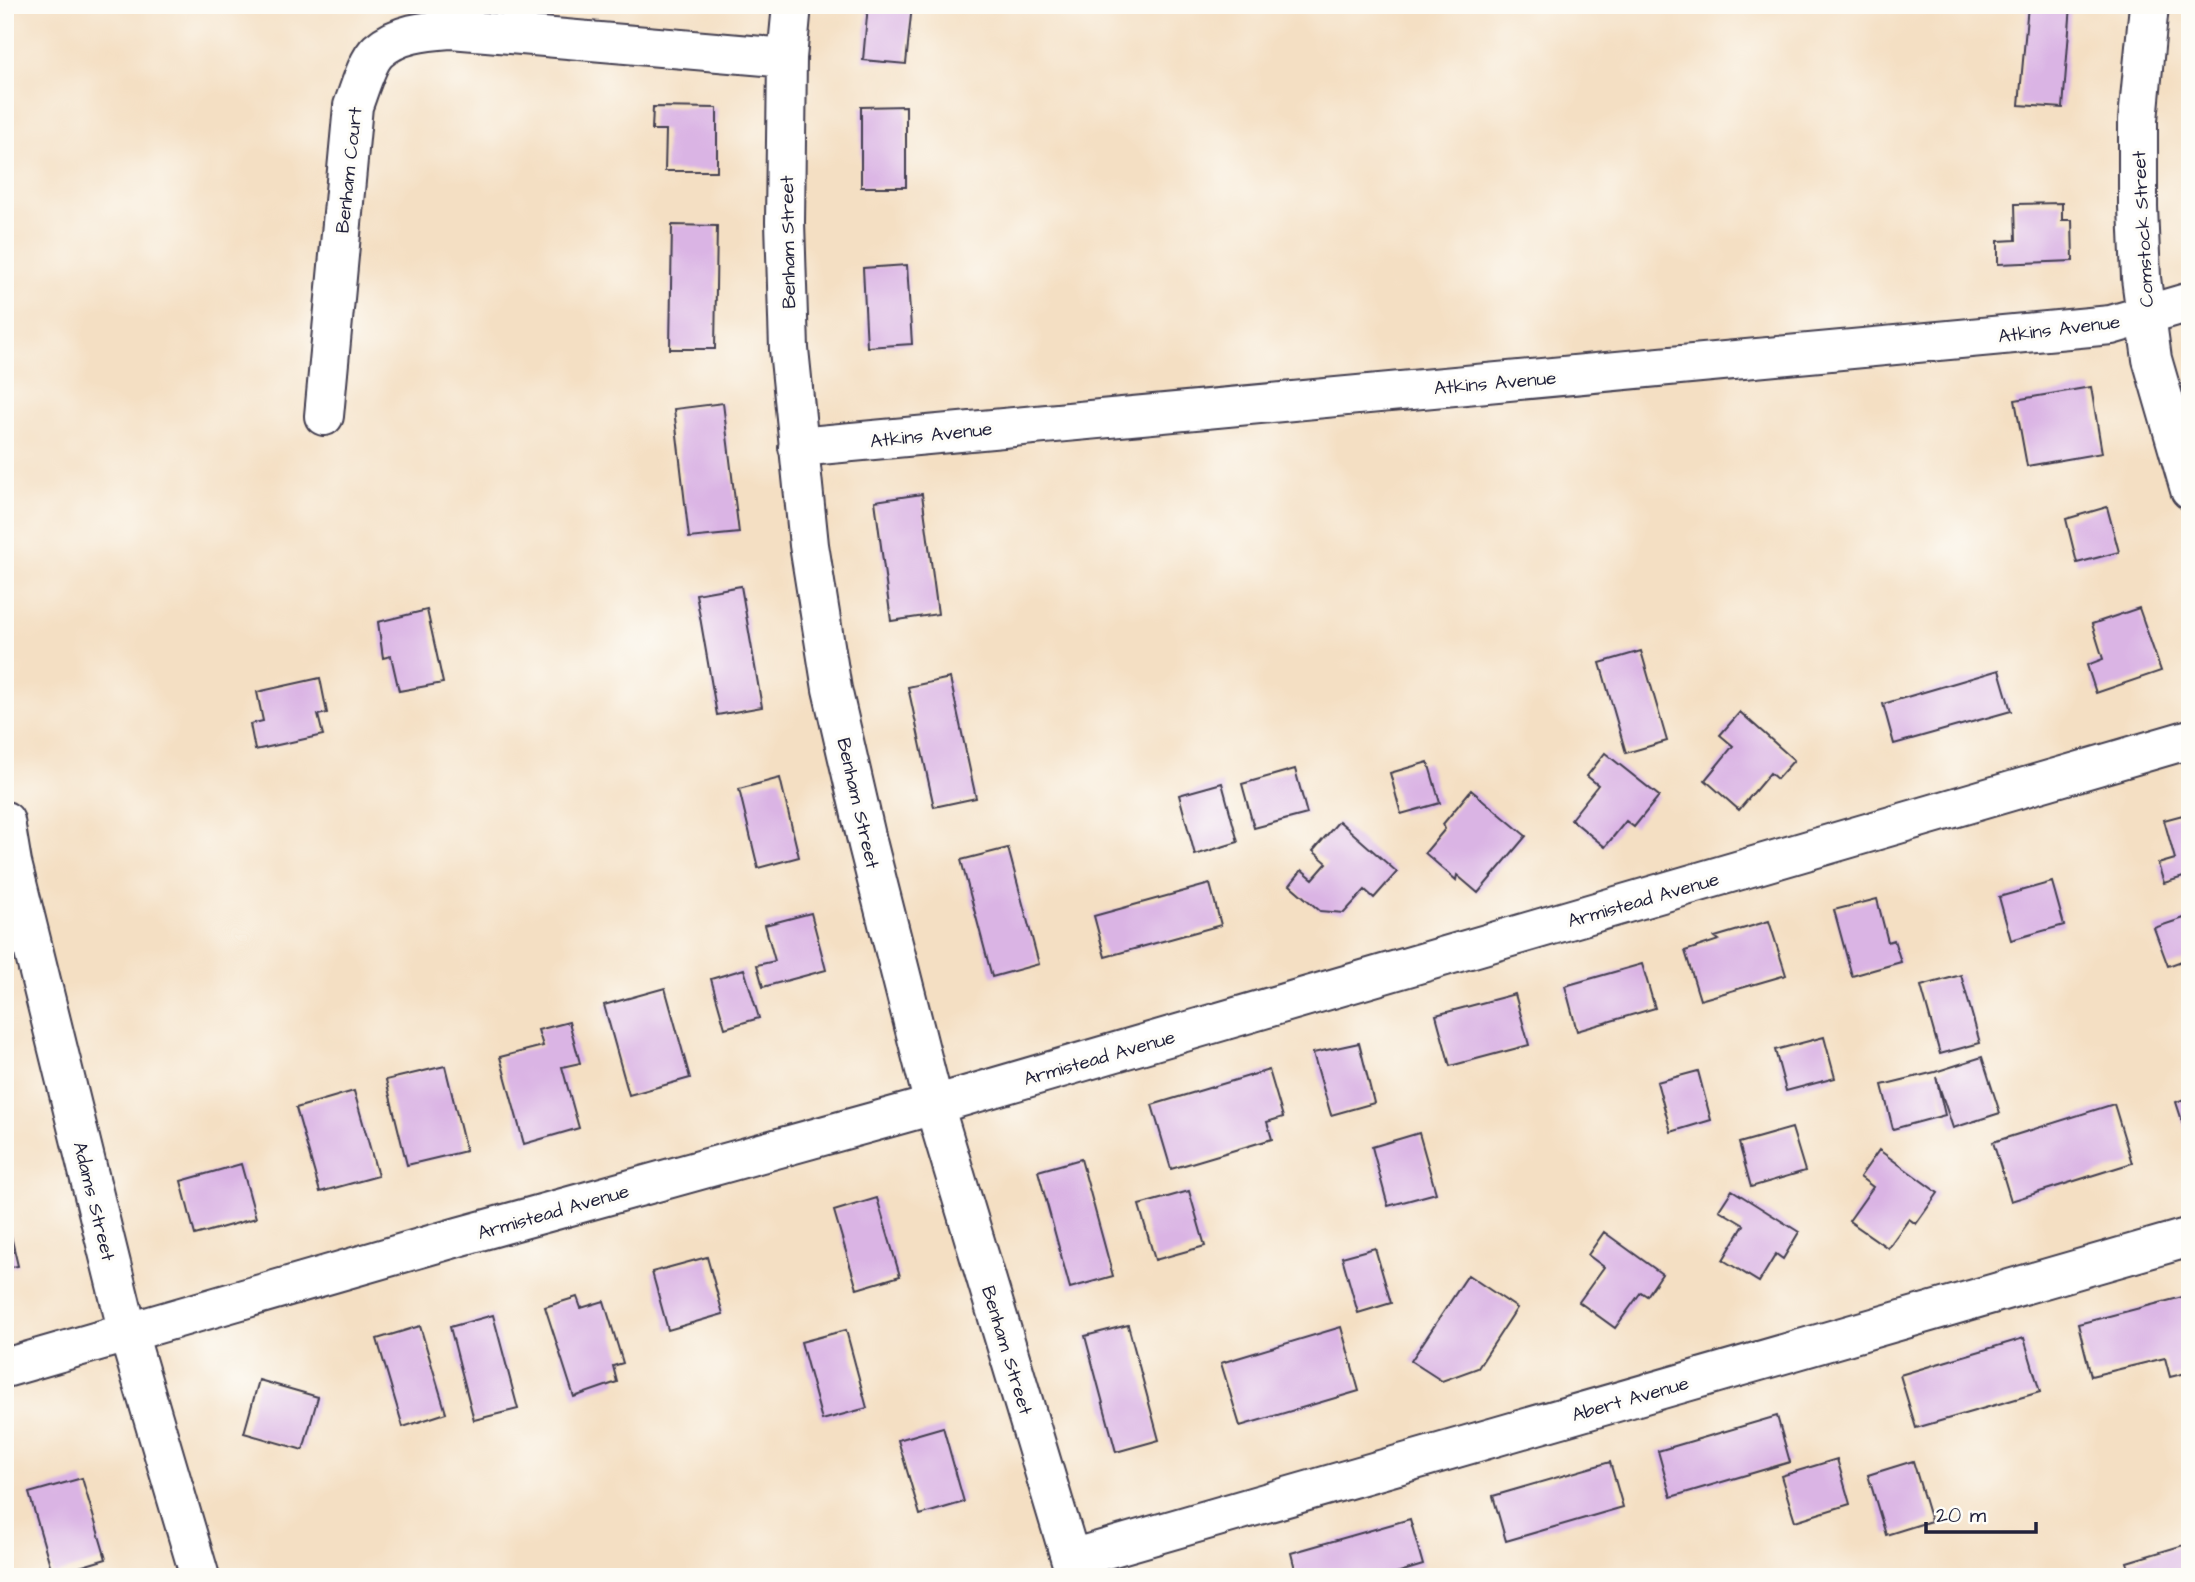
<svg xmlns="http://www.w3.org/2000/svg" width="2195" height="1582" font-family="'Architects Daughter',sans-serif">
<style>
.building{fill:#dab4e4}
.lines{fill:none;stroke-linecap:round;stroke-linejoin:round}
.minor-casing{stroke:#423e4f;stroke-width:42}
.tertiary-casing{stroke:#423e4f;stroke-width:42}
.minor{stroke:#fff;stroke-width:38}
.tertiary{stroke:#fff;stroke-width:38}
.labels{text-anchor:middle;stroke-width:6;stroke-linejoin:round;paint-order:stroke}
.street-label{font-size:19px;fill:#22223b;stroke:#fdfcf7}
</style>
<rect width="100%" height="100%" fill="#fdfcf7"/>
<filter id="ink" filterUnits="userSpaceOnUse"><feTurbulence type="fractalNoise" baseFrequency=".0143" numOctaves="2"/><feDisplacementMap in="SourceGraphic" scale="14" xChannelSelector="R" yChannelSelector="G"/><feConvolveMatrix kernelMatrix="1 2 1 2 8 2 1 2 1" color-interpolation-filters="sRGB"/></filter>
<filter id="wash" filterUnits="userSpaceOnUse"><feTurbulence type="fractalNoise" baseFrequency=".00686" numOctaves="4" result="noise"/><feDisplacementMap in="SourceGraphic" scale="28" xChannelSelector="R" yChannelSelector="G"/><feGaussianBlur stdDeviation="1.57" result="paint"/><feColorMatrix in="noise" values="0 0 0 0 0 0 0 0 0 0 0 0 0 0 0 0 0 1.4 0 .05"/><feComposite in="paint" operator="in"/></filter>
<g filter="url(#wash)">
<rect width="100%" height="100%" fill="#f4dfc3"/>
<g id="blocks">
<path class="building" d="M868,5H912L906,64L863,60Z
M2028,5H2071L2063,108L2019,105Z
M906,106V187H861V107Z
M653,107L717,108V171H665L666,130H652Z
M2062,203V220H2072L2073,261L1998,264V241L2016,240L2015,204Z
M672,225L717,226L715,349H670Z
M907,265L912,344L867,347L863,268Z
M2091,387L2102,453L2027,466L2015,400Z
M723,403L739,533L689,538L674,409Z
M922,494L938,614L891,621L875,501Z
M2107,507L2119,552L2077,563L2066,519Z
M741,586L762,707L717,715L696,594Z
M2139,608L2161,671L2096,693L2087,665L2103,659L2092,624Z
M427,610L443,683L399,691L391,656L383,658L378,622Z
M1641,651L1667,741L1626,753L1600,663Z
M1999,670L2011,711L1894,744L1883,704Z
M320,678L327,713L318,715L323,735L255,750L250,724L263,721L257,692Z
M950,678L976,798L934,807L908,687Z
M1740,712L1794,760L1777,779L1770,773L1739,810L1705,780L1733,746L1720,735Z
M1605,753L1659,796L1634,827L1626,821L1605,847L1571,819L1598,785L1587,776Z
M1428,762L1440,803L1401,814L1390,773Z
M1295,769L1307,814L1254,828L1242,784Z
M780,778L799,857L758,868L739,789Z
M1222,783L1238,842L1195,855L1179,795Z
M1471,790L1526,836L1478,893L1457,875L1456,880L1425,853L1445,829L1443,824Z
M2190,813V875L2164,883L2158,864L2175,859L2164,820Z
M1339,821L1397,872L1374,898L1365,890L1344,913L1320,911L1290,885L1302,870L1313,879L1327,863L1313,851Z
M1008,848L1039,964L992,977L961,860Z
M2052,882L2064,925L2011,940L1999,897Z
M1210,884L1221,925L1105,957L1094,916Z
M1877,899L1888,942L1894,940L1901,962L1852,976L1834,910Z
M811,913L826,970L763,987L757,965L775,961L765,925Z
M2190,916V958L2168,966L2154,928Z
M1769,921L1786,975L1700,1000L1685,951L1719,940L1715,937Z
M1642,964L1655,1008L1577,1031L1565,986Z
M744,969L759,1018L725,1028L711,979Z
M1961,975L1980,1043L1940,1054L1921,986Z
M665,988L690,1078L629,1095L604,1005Z
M1515,994L1529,1045L1450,1066L1436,1015Z
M569,1022L580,1063L562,1067L579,1128L524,1144L500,1057L543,1046L538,1030Z
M1824,1037L1835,1078L1786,1091L1775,1050Z
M1359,1043L1374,1103L1331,1115L1313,1053Z
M1982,1057L2000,1113L1953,1128L1936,1077L1945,1115L1893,1129L1882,1085L1935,1072Z
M445,1066L466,1151L407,1165L386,1080Z
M1269,1070L1283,1117L1267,1122L1272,1139L1171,1169L1152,1105Z
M1698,1071L1711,1120L1671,1132L1657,1082Z
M354,1091L378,1176L320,1192L296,1108Z
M2190,1097V1142H2189L2176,1102Z
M2114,1104L2132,1163L2011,1201L1993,1142Z
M1792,1128L1805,1171L1751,1187L1739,1143Z
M1419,1133L1436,1193L1388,1206L1372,1147Z
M1879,1150L1938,1193L1916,1224L1909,1219L1888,1248L1849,1221L1873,1187L1860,1177Z
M1081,1159L1113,1276L1070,1288L1038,1171Z
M241,1164L256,1218L195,1235L181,1181Z
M1732,1190L1799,1232L1783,1259L1776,1254L1759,1282L1723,1260L1744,1225L1719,1210Z
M1189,1191L1205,1246L1155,1260L1139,1205Z
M877,1198L900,1276L857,1289L834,1211Z
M5,1210L18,1266L5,1268Z
M1604,1232L1662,1274L1647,1296L1641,1292L1615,1328L1579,1302L1604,1267L1588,1255Z
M1375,1248L1391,1303L1358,1313L1342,1257Z
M707,1257L723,1314L668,1330L652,1272Z
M1468,1275L1517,1308L1478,1368L1442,1381L1411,1361Z
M2190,1295V1372L2170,1377L2165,1358L2091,1376L2078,1324Z
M577,1297L581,1308L604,1301L623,1363L613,1366L617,1382L574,1397L545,1307Z
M493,1315L518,1409L474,1420L450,1327Z
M1128,1325L1159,1440L1116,1452L1085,1336Z
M420,1326L446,1413L403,1427L377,1339Z
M1341,1327L1359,1391L1240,1426L1221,1363Z
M846,1330L867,1408L822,1420L801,1342Z
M2024,1338L2040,1392L1916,1428L1900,1375Z
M259,1380L318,1397L303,1450L244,1433Z
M1777,1416L1790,1462L1671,1497L1658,1451Z
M943,1427L964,1502L920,1515L898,1440Z
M1837,1459L1850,1504L1795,1521L1781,1476Z
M1913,1461L1931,1521L1886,1535L1868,1475Z
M1610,1462L1623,1507L1506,1541L1493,1496Z
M82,1478L106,1559L53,1575L29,1493Z
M1410,1519L1423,1565L1383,1577H1297L1291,1553Z
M2190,1543V1577H2131L2127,1562Z"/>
</g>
</g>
<g filter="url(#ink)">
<use href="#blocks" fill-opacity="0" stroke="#423e4f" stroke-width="2"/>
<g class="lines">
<g class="minor-casing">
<path id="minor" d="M792,5L787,58L785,222L789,349L809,545L832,689L868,845L934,1105L1076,1577
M324,416L353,106C359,91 367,61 378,51C398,33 426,31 451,29L787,58
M798,447L2111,325L2190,302
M5,821L12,863L128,1333L200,1577
M5,1368L458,1237L934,1105L2190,739
M1071,1559L2190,1237"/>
</g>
<g class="tertiary-casing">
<path id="tertiary" d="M2149,5L2138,120V207L2141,278L2152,359L2190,490"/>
</g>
<use href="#minor" class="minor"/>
<use href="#tertiary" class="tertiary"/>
</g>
</g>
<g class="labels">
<g class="street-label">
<text transform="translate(348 170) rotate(-84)" y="7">Benham Court</text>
<text transform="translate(2142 229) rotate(-93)" y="7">Comstock Street</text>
<text transform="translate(787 242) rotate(-91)" y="7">Benham Street</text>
<text transform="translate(2059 328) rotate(-7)" y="7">Atkins Avenue</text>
<text transform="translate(1495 382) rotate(-5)" y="7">Atkins Avenue</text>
<text transform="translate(931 434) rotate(-6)" y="7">Atkins Avenue</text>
<text transform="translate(859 803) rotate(77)" y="7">Benham Street</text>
<text transform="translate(1643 899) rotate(-16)" y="7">Armistead Avenue</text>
<text transform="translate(1099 1057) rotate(-16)" y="7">Armistead Avenue</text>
<text transform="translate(95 1201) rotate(76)" y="7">Adams Street</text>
<text transform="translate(553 1211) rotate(-16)" y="7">Armistead Avenue</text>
<text transform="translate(1008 1350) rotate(73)" y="7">Benham Street</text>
<text transform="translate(1630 1398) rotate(-16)" y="7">Abert Avenue</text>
</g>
</g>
<rect width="2195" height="1582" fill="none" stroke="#fdfcf7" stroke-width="28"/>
<path d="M1926 1522v10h110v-10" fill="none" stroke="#22223b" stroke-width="3.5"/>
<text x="1936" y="1522" font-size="21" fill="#22223b" stroke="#fdfcf7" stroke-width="5" paint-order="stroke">20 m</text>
</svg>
